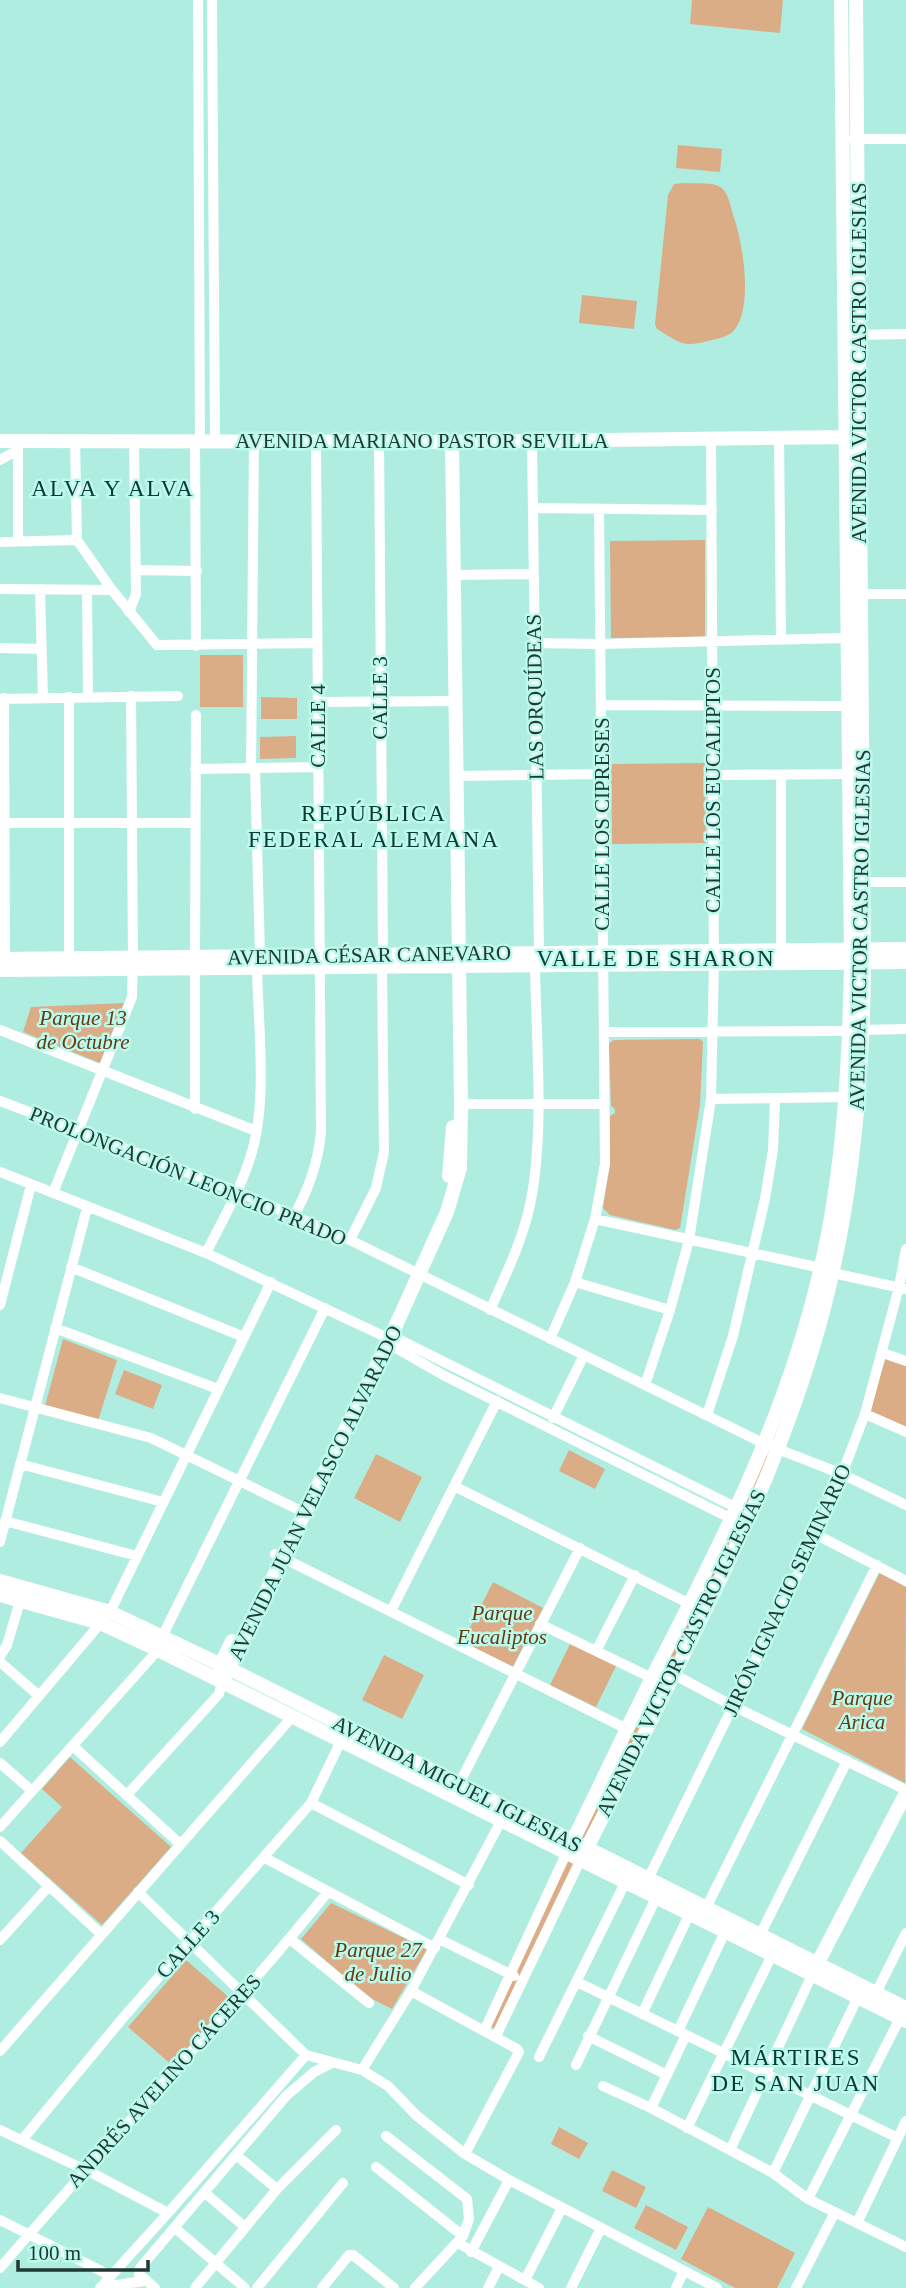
<svg xmlns="http://www.w3.org/2000/svg" width="906" height="2288" font-family="Georgia,serif">
<style>
.green{fill:#daad87}
.lines{fill:none;stroke-linecap:round;stroke-linejoin:round}
.street{stroke:#fff;stroke-width:10}
.secondary{stroke:#fff;stroke-width:14}
.labels{text-anchor:middle;stroke-width:5;stroke-linejoin:round;paint-order:stroke}
.street-label{font-size:21px;fill:#203934;stroke:#bdfaee}
.park-label{font-size:21px;font-style:italic;fill:#653b10;stroke:#bdfaee}
.neighbourhood-label{font-size:23px;letter-spacing:2px;fill:#0a3a33;stroke:#bdfaee}
</style>
<rect width="100%" height="100%" fill="#b0ede1"/>
<path class="green" d="M692,0H783L780,33L690,24Z
M678,145L722,149L720,172L676,168Z
M685,183C695,184 713,181 722,188C729,194 731,209 734,218C743,243 753,306 735,329C730,336 720,338 712,340C682,348 682,344 657,329L655,324L668,195L674,184Z
M582,295L637,301L634,329L579,323Z
M705,540V637L611,638L610,541Z
M200,655H243V707H200Z
M261,697L297,698V719H261Z
M296,736V758L260,759V737Z
M705,763L706,843L612,844L611,764Z
M124,1003L100,1063L23,1032L31,1007Z
M700,1039L703,1042L700,1105L680,1228L675,1230L610,1215L603,1208L610,1162V1116L615,1113V1109L611,1106L609,1043L614,1040Z
M63,1339L117,1360L98,1421L45,1406Z
M886,1357L906,1364V1427L869,1410Z
M124,1370L162,1385L153,1409L115,1394Z
M569,1450L605,1469L595,1489L559,1471Z
M376,1454L422,1477L400,1522L354,1498Z
M764,1455L772,1458L674,1666L667,1662Z
M880,1572L906,1587L905,1783L802,1729Z
M493,1582L543,1608L512,1668L462,1643Z
M570,1644L616,1666L596,1707L550,1685Z
M384,1655L424,1675L402,1719L362,1700Z
M659,1675L666,1679L586,1841L578,1837Z
M70,1757L171,1847L102,1925L21,1853L62,1807L42,1789Z
M568,1859L575,1862L496,2029L489,2026Z
M331,1903L427,1949L392,2009L368,1997L301,1939Z
M186,1960L231,1999L173,2066L128,2027Z
M559,2127L588,2143L579,2159L551,2144Z
M612,2170L646,2187L636,2208L602,2191Z
M646,2205L688,2227L676,2250L634,2228Z
M708,2207L795,2253L777,2288H735L681,2259Z"/>
<g class="lines">
<path class="street" d="M198,0L200,442
M212,0L215,442
M853,139H906
M853,335L906,334
M779,437L781,638
M75,440L77,540
M532,440L539,953
M18,441V541
M379,441L383,954
M195,442L196,646
M0,460L18,450
M533,508L712,510
M77,540L112,590L157,645L317,643
M0,542L77,540
M137,570L197,571
M453,575L533,574
M0,589L112,590
M40,589L43,698
M87,590L88,697
M857,594H906
M129,612L136,594L134,441
M534,643L600,644L847,638
M0,648L42,649
M69,697V957
M4,698L5,958
M0,699L178,696
M318,702L456,701
M601,705L848,706
M195,769L317,767
M251,769L254,442
M255,769L260,956
M713,775L849,774
M781,775V951
M457,776L601,774
M0,823H194
M864,882H906
M195,956L196,715
M195,968V1109
M0,1030L256,1131
M863,1030L906,1029
M605,1032L850,1031
M711,1099L846,1097
M0,1101L236,1191L350,1240L765,1444L842,1474L906,1505
M461,1104H605
M0,1172L206,1253L390,1339H398L737,1508
M53,1193L132,997L133,957L131,696
M294,1216C309,1188 318,1163 321,1132L316,441
M595,1219L821,1268
M350,1240L376,1188L384,1152L382,967
M206,1253C222,1221 241,1189 251,1155C268,1101 258,1025 257,968
M71,1267L244,1337
M833,1273L906,1289
M575,1282L670,1310
M0,1305L31,1185
M490,1310C505,1276 522,1242 530,1205C545,1134 536,1039 535,965
M55,1328L218,1389
M390,1339L394,1347L443,1375L732,1519
M550,1339L575,1282L595,1219L605,1164L599,509
M883,1353L906,1361
M645,1385L670,1310L689,1240L711,1099L714,964L711,439
M0,1398L151,1438L297,1509
M865,1414L906,1432
M707,1415L733,1336L765,1199L773,1150L775,1100
M553,1418L584,1355
M20,1464L163,1502
M454,1486L690,1604
M5,1521L137,1556
M817,1535L906,1581
M0,1542L87,1208
M275,1554L627,1729
M391,1611L497,1401
M540,1624L652,1678
M162,1637L325,1308
M596,1651L635,1575
M0,1656L7,1645L20,1601
M0,1662L38,1695
M658,1666L733,1706L906,1790
M0,1742L110,1612L271,1282
M73,1746L180,1844
M0,1763L32,1791
M459,1784L580,1548
M127,1795L219,1694L222,1682
M311,1803L469,1885
M0,1827L158,1650
M0,1841L101,1934
M265,1858L435,1948
M648,1879L817,1535L842,1474L865,1414L899,1287L906,1249
M138,1892L306,2055L362,2070L388,2086L417,2116L465,2154L509,2180L717,2288
M706,1908L877,1565
M760,1935L847,1761
M290,1939L369,2003
M439,1939L514,1976
M0,1940L49,1886
M577,1982L898,2138
M411,1991L517,2049L519,2052L465,2154
M876,1993L906,1933
M642,2014L689,1915
M484,2031L566,1854
M678,2031L725,1932
M496,2036L580,1861
M588,2036L667,2075
M0,2051L292,1717
M539,2057L625,1883
M576,2065L656,1898
M362,2070L411,1991L501,1821
M603,2086L651,2108L773,2173L808,2199L906,2247
M651,2108L686,2035
M687,2128L772,1955
M0,2130L94,2174L168,2213
M386,2136L467,2199L469,2219L463,2236L415,2288
M22,2140L122,2019L311,1803L341,1741
M730,2150L812,1975
M236,2155L277,2189
M376,2167L463,2236
M773,2173L858,1997
M205,2193L245,2227
M808,2199L900,2018
M0,2220L111,2276
M857,2223L906,2121
M175,2228L245,2288
M458,2243L539,2288
M471,2252L509,2180
M0,2268C108,2142 222,2022 327,1893
M525,2280L562,2208
M101,2287L145,2281
M100,2288L168,2213L306,2055
M155,2288L139,2274L140,2268L286,2096L314,2072L332,2063
M195,2288L277,2189L336,2130
M257,2288L343,2183
M322,2288L349,2255H353L394,2288
M488,2288L499,2267
M571,2288L601,2228
M676,2288L684,2271
M796,2288L835,2212"/>
<path class="secondary" d="M0,441L444,442L845,437
M0,959L906,949
M0,970L906,962
M449,1176L453,1127
M0,1581L110,1612L230,1669L906,2008
M0,1595L100,1623L158,1650L906,2021
M222,1682L392,1334L447,1212L460,1168L461,1104L452,442
M222,1682L220,1666L232,1641
M566,1854C598,1791 627,1727 659,1664C726,1534 788,1411 821,1267C844,1167 849,1065 851,962L841,0
M580,1861C615,1794 648,1726 682,1658C732,1557 781,1455 813,1347C850,1225 862,1099 864,972L856,0
M813,1972L906,1793"/>
</g>
<g class="labels">
<g class="street-label">
<text transform="translate(859 363) rotate(-90)" y="7">AVENIDA VICTOR CASTRO IGLESIAS</text>
<text x="422" y="448">AVENIDA MARIANO PASTOR SEVILLA</text>
<text transform="translate(535 697) rotate(-91)" y="7">LAS ORQUÍDEAS</text>
<text transform="translate(380 698) rotate(-90)" y="7">CALLE 3</text>
<text transform="translate(318 726) rotate(-90)" y="7">CALLE 4</text>
<text transform="translate(713 790) rotate(-90)" y="7">CALLE LOS EUCALIPTOS</text>
<text transform="translate(602 824) rotate(-90)" y="7">CALLE LOS CIPRESES</text>
<text transform="translate(860 930) rotate(-89)" y="7">AVENIDA VICTOR CASTRO IGLESIAS</text>
<text transform="translate(369 955) rotate(-1)" y="7">AVENIDA CÉSAR CANEVARO</text>
<text transform="translate(188 1176) rotate(22)" y="7">PROLONGACIÓN LEONCIO PRADO</text>
<text transform="translate(315 1493) rotate(-64)" y="7">AVENIDA JUAN VELASCO ALVARADO</text>
<text transform="translate(787 1590) rotate(-65)" y="7">JIRÓN IGNACIO SEMINARIO</text>
<text transform="translate(681 1653) rotate(-64)" y="7">AVENIDA VICTOR CASTRO IGLESIAS</text>
<text transform="translate(457 1784) rotate(27)" y="7">AVENIDA MIGUEL IGLESIAS</text>
<text transform="translate(188 1944) rotate(-48)" y="7">CALLE 3</text>
<text transform="translate(164 2081) rotate(-48)" y="7">ANDRÉS AVELINO CÁCERES</text>
</g>
<g class="park-label">
<text x="83" y="1025">Parque 13<tspan x="83" dy="24">de Octubre</tspan></text>
<text x="502" y="1620">Parque<tspan x="502" dy="24">Eucaliptos</tspan></text>
<text x="862" y="1705">Parque<tspan x="862" dy="24">Arica</tspan></text>
<text x="378" y="1957">Parque 27<tspan x="378" dy="24">de Julio</tspan></text>
</g>
<g class="neighbourhood-label">
<text x="113" y="496">ALVA Y ALVA</text>
<text x="374" y="821">REPÚBLICA<tspan x="374" dy="26">FEDERAL ALEMANA</tspan></text>
<text x="656" y="966">VALLE DE SHARON</text>
<text x="796" y="2065">MÁRTIRES<tspan x="796" dy="26">DE SAN JUAN</tspan></text>
</g>
</g>
<path d="M18 2260v10h130v-10" fill="none" stroke="#203934" stroke-width="3.5"/>
<text x="28" y="2260" font-size="21" fill="#203934" stroke="#bdfaee" stroke-width="5" paint-order="stroke">100 m</text>
</svg>
